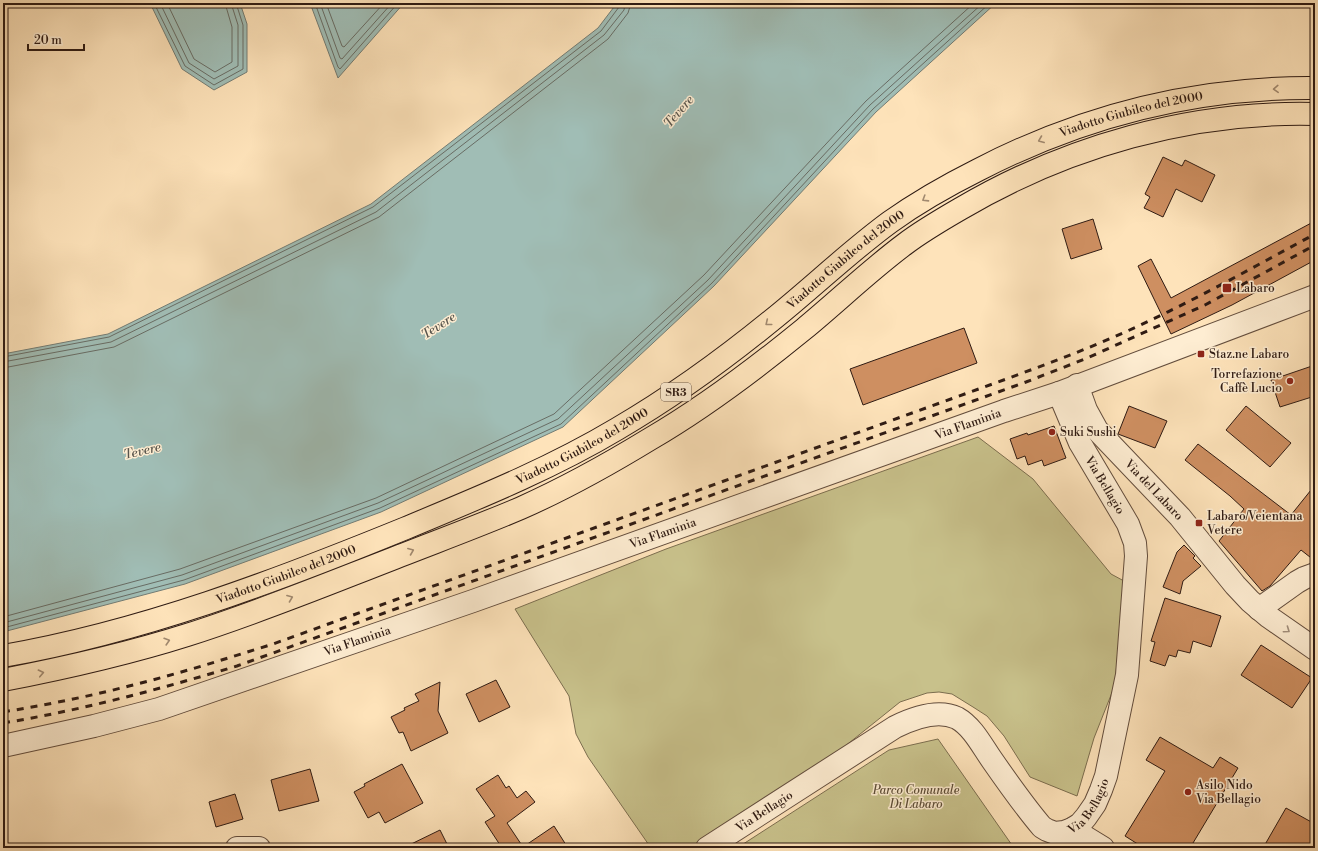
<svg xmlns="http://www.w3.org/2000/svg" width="1318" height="851" font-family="'Libre Bodoni',serif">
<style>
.green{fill:#c8c18b;stroke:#7c6e4f}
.water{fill:#a0bdb5;stroke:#737c74}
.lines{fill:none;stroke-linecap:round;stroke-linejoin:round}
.shore{stroke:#686c64;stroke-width:1}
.building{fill:#ce8f61;stroke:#2f1b13}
.minor-casing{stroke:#634d3d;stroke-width:24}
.highway-casing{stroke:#2f1b13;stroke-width:24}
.minor{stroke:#feedd2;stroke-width:22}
.highway{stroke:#fee3ba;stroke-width:22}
.rail{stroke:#2f1b13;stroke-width:3;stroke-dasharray:7 7;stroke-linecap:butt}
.oneway{stroke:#a1896f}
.oneway2{stroke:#a18e7c}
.poi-dot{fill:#8f2418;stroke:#feedd2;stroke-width:1.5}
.labels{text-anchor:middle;stroke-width:3;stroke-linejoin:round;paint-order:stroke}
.shield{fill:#feedd2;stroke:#6d5a4c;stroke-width:1}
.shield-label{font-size:11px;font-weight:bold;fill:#2f1b13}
.street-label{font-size:12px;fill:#2f1b13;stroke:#feedd2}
.poi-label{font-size:12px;fill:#2f1b13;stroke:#feedd2;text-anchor:start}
.park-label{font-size:12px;font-style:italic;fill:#5d4d37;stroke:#feedd2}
.water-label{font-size:13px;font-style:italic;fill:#57544c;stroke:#feedd2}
</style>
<rect width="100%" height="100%" fill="#fee3ba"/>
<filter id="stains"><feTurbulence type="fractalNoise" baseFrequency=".005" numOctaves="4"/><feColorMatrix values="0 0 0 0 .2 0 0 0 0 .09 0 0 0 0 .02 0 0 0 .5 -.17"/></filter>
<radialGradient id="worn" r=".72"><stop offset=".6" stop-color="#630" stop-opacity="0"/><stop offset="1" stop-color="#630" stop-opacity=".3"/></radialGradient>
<path class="green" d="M978,437L1033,479L1111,574L1124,581L1115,685L1094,738L1077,796L1030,777L1004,736L987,716L973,707L952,694L939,692L927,693L900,702L839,751L690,848H651L588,757L576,734L569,696L515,609L666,549Z
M938,739L1014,848H737L889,750Z"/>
<path class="water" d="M150,3H240L247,24V72L214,90L182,69Z
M310,3H404L338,78Z
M617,3H996L876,112L714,286L563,427L381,512L185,584L3,632V354L108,334L371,204L598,28Z"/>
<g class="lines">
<path class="shore" d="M154,3L185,66L214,85L243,69V25L236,3
M160,3L189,63L214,79L238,66V25L231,3
M167,3L194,59L215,72L232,62V27L225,3
M315,3L338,67L340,69L398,3
M320,3L340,58L342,59L392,3
M326,3L342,46L344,47L384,3
M3,357L109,337L373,207L601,31L619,7L620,3
M3,362L111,342L376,212L604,35L624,10L625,3
M3,368L114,347L379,217L608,39L628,13L631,3
M3,617L180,569L376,498L554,414L704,275L866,101L974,3
M3,623L182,575L378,503L558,419L708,280L870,105L983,3
M3,628L184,580L380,508L561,424L712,283L873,109L990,3"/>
</g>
<path class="building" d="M1163,157L1182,166L1185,160L1215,175L1202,202L1176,189L1163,217L1144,208L1150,197L1145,194Z
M1093,219L1102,249L1071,259L1062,229Z
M1315,221V260L1232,305L1171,334L1138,266L1151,259L1171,298Z
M964,328L977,363L863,405L850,369Z
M1315,365V396L1280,407L1271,380Z
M1129,406L1167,421L1155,448L1118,434Z
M1246,406L1291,443L1270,467L1226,430Z
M1054,426L1066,458L1044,466L1042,460L1028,465L1025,456L1017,459L1010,439L1027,433L1028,435Z
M1198,444L1291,515L1315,485V561L1301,550L1270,586L1262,591L1219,541L1244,509L1230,496L1185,460Z
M1184,545L1195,556L1193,558L1201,566L1183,581L1180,594L1163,587L1177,552Z
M1165,598L1221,616L1211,647L1193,641L1190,653L1178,650L1176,657L1169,655L1165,666L1150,661L1155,642L1151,641Z
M1261,645L1312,678L1292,708L1241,675Z
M496,680L510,707L479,722L466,694Z
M440,682L438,711L448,733L411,751L403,732L399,733L391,717L405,710L404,708L419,701L415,694Z
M1160,737L1213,768L1220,757L1238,768L1190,848H1144L1125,836L1165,771L1146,760Z
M402,764L423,803L385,823L379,812L368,818L354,792L365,786L364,784Z
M310,769L319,801L279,811L271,780Z
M498,775L506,788L509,786L517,798L526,791L535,802L507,823L523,847L554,826L568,848H502L485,822L495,816L476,789Z
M235,794L243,819L216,827L209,802Z
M1286,808L1315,824V842L1310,848H1263Z
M440,830L449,848H403Z"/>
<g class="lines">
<g class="minor-casing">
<g id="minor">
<path id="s1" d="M1077,385L1086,410L1097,430L1180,517L1235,585L1250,601L1269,617L1315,649"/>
<path d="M1259,609L1297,582L1304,578L1315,574"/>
<path id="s2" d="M3,746L94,726L159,709L473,601L1004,411L1059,393L1315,296"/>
<path d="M237,848H259"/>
<path id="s3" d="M707,848L895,727C913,718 938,709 957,718C973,727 982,746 992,760C1008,783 1024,806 1042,827L1047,830L1055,833L1064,832L1072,829L1080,824L1086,817L1095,804L1101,790L1106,776L1127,675L1136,556L1135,543L1128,524L1080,443L1059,393"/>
<path d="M1071,848L1072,829L1103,848"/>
</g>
</g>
<g class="highway-casing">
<g id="highway">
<path id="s4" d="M3,656C142,632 276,581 406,528C478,498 550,469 617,429C672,397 723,360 772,320C812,288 849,252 890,222C918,202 948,185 978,170C1084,115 1196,87 1315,88"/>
<path d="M3,680C65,668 127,654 187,635C257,613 325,585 392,559C435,542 479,526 521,508C566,488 609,464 650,439C705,407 755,369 804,329C838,301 870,270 905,244C922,231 941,220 960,209C1067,146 1191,111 1315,114"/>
</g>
</g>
<use href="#minor" class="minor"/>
<use href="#highway" class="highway"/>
<path class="rail" d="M3,712C45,705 87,697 129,686C178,674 225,659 273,644L1009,378C1058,360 1106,342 1153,319C1208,293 1261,263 1315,234
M3,723C83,710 160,689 237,666L1026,382L1085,359L1205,305L1315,245"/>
</g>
<defs><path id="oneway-chevron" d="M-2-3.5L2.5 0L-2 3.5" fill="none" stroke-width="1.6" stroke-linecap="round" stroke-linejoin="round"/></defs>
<g class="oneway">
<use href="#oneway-chevron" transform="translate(1276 89) rotate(177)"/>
<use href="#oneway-chevron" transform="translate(1041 140) rotate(158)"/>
<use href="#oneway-chevron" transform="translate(925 199) rotate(148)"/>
<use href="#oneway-chevron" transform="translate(768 323) rotate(141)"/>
<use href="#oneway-chevron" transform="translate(411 551) rotate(-22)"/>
<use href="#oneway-chevron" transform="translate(290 598) rotate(-21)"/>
<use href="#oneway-chevron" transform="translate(167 641) rotate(-17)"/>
<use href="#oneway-chevron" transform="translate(41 673) rotate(-12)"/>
</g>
<use class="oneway2" href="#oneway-chevron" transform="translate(1287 630) rotate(35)"/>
<g class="poi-dot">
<rect x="1222" y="283" width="10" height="10" rx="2"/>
<rect x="1197" y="350" width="8" height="8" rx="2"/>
<circle cx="1290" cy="381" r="4"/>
<circle cx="1052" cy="432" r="4"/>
<rect x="1195" y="519" width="8" height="8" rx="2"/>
<circle cx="1188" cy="792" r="4"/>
</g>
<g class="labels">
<rect class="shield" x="661" y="383" width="30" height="18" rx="3"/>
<g class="shield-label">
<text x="676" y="396">SR3</text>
</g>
<g class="street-label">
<text dy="4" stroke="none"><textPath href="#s4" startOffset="1266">Viadotto Giubileo del 2000</textPath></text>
<text dy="4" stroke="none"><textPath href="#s4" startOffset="942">Viadotto Giubileo del 2000</textPath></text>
<text dy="4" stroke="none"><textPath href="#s2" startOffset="1018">Via Flaminia</textPath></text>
<text dy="4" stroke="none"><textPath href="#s4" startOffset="618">Viadotto Giubileo del 2000</textPath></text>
<text transform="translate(1105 485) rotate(59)" y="4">Via Bellagio</text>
<text dy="4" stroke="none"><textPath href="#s1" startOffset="132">Via del Labaro</textPath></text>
<text dy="4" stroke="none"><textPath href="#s2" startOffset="694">Via Flaminia</textPath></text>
<text dy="4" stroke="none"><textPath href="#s4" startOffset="295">Viadotto Giubileo del 2000</textPath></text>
<text dy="4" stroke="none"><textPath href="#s2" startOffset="370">Via Flaminia</textPath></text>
<text dy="4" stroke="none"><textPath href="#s3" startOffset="488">Via Bellagio</textPath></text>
<text dy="4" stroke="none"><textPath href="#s3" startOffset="68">Via Bellagio</textPath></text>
</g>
<g class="poi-label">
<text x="1236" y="292">Labaro</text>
<text x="1209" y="358">Staz.ne Labaro</text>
<text x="1282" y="378" text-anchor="end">Torrefazione<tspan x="1282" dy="14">Caffè Lucio</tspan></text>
<text x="1060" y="436">Suki Sushi</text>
<text x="1207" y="520">Labaro/Veientana<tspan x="1207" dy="14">Vetere</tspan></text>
<text x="1196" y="789">Asilo Nido<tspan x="1196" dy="14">Via Bellagio</tspan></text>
</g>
<g class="park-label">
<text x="916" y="794">Parco Comunale<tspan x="916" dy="14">Di Labaro</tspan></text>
</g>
<g class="water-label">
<text transform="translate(678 111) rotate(-49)" y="5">Tevere</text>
<text transform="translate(438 325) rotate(-33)" y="5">Tevere</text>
<text transform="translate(142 450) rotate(-13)" y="5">Tevere</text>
</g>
</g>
<rect width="1318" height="851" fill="none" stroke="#fee3ba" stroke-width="16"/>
<rect x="4" y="4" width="1310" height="843" fill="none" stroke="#2f1b13" stroke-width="2"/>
<rect x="8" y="8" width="1302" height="835" fill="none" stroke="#2f1b13"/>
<path d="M28 44v6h56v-6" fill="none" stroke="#2f1b13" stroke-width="2"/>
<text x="34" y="44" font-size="12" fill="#2f1b13" stroke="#feedd2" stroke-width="3" paint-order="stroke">20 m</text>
<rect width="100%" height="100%" filter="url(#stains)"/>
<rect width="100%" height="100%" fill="url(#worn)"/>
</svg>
